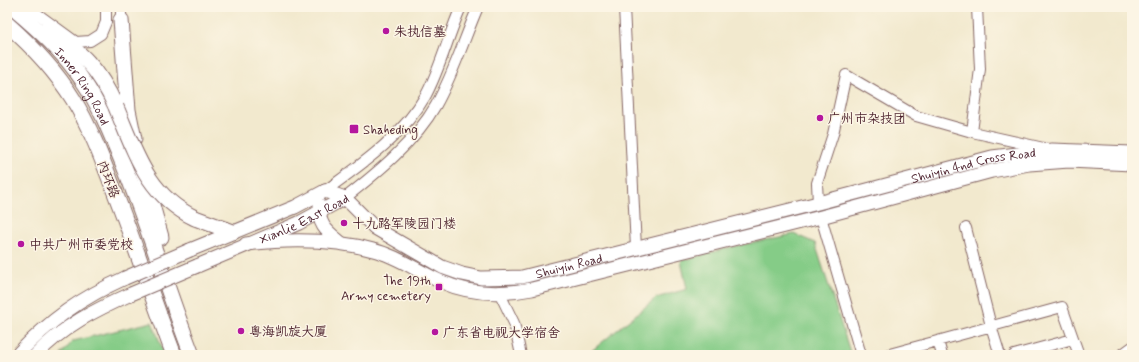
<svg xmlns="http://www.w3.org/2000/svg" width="1139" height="362" font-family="Mynerve,'LXGW WenKai TC',sans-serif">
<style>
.green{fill:#85cc87;stroke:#687659}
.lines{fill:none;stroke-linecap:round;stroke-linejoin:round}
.minor-casing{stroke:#856664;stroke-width:12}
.major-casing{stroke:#856664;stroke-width:15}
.highway-casing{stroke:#856664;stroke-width:17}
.minor{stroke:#fff;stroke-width:10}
.major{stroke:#fff;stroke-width:13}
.highway{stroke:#fff;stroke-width:15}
.major-bridge-casing{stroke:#856664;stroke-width:15;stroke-linecap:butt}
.highway-bridge-casing{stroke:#856664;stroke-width:17;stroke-linecap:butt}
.major-bridge{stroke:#fff;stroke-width:13}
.highway-bridge{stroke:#fff;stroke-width:15}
.poi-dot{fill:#b5179e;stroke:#fcf5e5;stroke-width:1.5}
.labels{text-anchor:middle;stroke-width:3;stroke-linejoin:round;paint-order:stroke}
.poi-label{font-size:13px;fill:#4a1f2b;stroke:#fcf5e5;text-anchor:start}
.street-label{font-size:13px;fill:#4a1f2b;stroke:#fcf5e5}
</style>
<rect width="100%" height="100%" fill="#fcf5e5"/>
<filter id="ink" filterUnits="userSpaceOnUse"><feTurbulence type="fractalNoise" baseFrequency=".025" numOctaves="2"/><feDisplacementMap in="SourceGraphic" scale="8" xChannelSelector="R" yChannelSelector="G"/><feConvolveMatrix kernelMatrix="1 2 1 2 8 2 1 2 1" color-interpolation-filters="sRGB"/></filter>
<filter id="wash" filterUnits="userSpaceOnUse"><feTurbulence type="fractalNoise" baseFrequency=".012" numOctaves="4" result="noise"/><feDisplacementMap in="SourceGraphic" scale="16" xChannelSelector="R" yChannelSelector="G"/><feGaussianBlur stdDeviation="0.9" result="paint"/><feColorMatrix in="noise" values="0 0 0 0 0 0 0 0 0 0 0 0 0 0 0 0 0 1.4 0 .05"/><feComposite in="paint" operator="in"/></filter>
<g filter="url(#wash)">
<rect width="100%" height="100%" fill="#f2e9ce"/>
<path class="green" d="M794,234L815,243L851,355H590L589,353L656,298L687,289L681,261L731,247Z
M152,322L165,355H61L73,341Z"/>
</g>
<g filter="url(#ink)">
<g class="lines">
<g class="minor-casing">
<path id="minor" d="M28,7L76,42L90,41L101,34L106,22V7
M624,7L636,248
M121,20V7
M972,132L980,69L977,7
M325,191C362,164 403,136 426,95C441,67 448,36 461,7
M345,198C378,172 415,142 436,105C454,73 464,39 478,7
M818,203L817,183L833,134L846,75L916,116L972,132L1048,149
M821,217L861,355
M966,228L991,326L1000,355
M500,294L514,323L521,355
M938,341L942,355
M886,355L1062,307L1079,355
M1014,355L1073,339
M1121,355L1132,347"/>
</g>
<g class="major-casing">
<g id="major">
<path id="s1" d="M325,191L345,198L375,228L442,267L462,274L481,278L522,277L818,203L992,157L1052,150L1132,153"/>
<path d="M320,206C317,225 328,232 341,243"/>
<path d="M246,244C288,239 331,238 373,250C398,256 418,272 442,282C471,295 501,295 532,289L821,217L992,171L1029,164L1069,161L1132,164"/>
<path d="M190,250L295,207L325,191"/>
<path id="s2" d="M197,266L299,223L345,198"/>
<path d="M17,355C50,320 81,298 125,278"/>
<path d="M36,355C63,326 95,310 131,294"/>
</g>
</g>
<g class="highway-casing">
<g id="highway">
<path id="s3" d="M12,7C38,29 64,52 83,81C101,107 112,137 124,166C149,228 168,293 192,355"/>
<path d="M121,20L128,110L134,139"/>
<path d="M7,24C32,46 55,70 73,99C92,130 104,164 117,198C137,250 154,303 174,355"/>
<path d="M47,29C82,53 98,67 116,107"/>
<path d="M141,166L161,237"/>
<path d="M195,218L233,232"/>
</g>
</g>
<use href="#minor" class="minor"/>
<use href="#major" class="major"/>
<use href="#highway" class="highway"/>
<g class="major-bridge-casing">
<path id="major-bridge" d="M125,278L190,250
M131,294L197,266"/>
</g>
<g class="highway-bridge-casing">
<path id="highway-bridge" d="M116,107C135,152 147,195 195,218"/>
</g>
<use href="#major-bridge" class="major-bridge"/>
<use href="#highway-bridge" class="highway-bridge"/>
</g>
</g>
<g class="poi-dot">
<circle cx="386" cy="31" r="4"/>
<circle cx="820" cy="118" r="4"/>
<rect x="349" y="124" width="10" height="10" rx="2"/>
<circle cx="344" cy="223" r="4"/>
<circle cx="21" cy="244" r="4"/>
<rect x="435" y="283" width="8" height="8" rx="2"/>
<circle cx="241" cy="331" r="4"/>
<circle cx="435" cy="332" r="4"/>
</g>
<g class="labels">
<g class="poi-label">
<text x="394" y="36">朱执信墓</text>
<text x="828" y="123">广州市杂技团</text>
<text x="363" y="134">Shaheding</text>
<text x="352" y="228">十九路军陵园门楼</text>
<text x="29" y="249">中共广州市委党校</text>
<text x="431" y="285" text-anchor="end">The 19th<tspan x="431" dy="15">Army cemetery</tspan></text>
<text x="249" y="336">粤海凯旋大厦</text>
<text x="443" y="337">广东省电视大学宿舍</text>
</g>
<g class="street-label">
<text dy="5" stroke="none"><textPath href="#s3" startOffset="107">Inner Ring Road</textPath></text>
<text dy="5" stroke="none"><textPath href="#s1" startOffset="688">Shuiyin 4nd Cross Road</textPath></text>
<text transform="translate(109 179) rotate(69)" y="5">内环路</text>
<text dy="5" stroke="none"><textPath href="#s2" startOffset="117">Xianlie East Road</textPath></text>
<text dy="5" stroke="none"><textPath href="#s1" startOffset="271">Shuiyin Road</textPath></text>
</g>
</g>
<rect width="1139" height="362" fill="none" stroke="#fcf5e5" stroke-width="24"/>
</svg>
